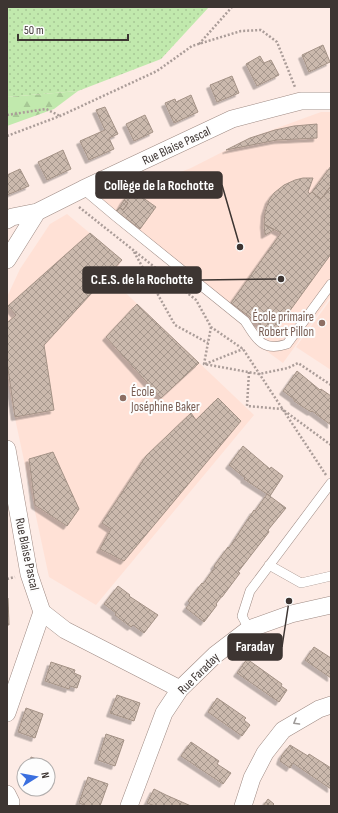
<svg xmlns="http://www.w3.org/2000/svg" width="338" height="813" font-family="'Sofia Sans Condensed',sans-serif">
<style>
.built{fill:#ffe1d6}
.grass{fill:url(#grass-dots)}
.forest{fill:url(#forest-firs)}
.building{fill:url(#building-cross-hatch);stroke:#a49286;filter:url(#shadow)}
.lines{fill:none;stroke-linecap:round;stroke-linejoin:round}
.service-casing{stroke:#9e8a83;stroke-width:10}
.minor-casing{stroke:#9e8a83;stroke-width:18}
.path{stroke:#ab9d99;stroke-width:2.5;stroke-dasharray:2 2;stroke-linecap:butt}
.service{stroke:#fff;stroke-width:9}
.minor{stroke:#fff;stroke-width:17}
.oneway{stroke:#9e9a98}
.education-dot{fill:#8d6e63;stroke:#fdfdfd;stroke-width:1.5}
.labels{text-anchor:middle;stroke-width:4;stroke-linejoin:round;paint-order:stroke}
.street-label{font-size:13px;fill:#3d3532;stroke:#fdfdfd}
.education-label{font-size:13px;fill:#785e54;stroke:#fdfdfd;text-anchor:end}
.leader{fill:none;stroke:#3d3532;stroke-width:1.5}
.callout-dot{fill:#3d3532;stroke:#fdfdfd;stroke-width:1.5}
.callout{fill:#3d3532;stroke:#3d3532;stroke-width:1.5}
.callout-label{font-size:14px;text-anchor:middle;font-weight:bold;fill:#fff}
</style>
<defs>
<pattern id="grass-dots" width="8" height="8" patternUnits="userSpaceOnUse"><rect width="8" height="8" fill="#c1e9ad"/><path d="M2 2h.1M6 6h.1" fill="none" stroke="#a7c895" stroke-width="1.8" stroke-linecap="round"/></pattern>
<pattern id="forest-firs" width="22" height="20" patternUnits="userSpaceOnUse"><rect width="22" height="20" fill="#c1e9ad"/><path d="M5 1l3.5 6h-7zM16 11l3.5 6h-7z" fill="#a7c895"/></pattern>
<pattern id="building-cross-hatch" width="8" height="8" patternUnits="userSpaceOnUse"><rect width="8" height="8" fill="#cbb9ad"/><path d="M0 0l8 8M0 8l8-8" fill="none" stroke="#a6978d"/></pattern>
<filter id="shadow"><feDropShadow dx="-3.5" dy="3.5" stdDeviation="0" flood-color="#0004"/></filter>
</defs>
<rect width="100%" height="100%" fill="#fdebe5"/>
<path class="built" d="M321,112H331V296L283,363L254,342L245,324L88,199L140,188L191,168L250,138Z
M67,214L122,260L111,279L254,415L96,605L49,577L7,381V297L20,269L50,224Z
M331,299V370L296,347Z"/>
<path class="grass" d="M7,7H209L161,59L78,91L7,97Z"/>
<path class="forest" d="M78,91L54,109L7,126V97Z"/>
<path class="building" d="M323,45L330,62L309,72L302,55Z
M260,56L264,63L271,60L279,75L257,86L246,64Z
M232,76L239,93L217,102L210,85Z
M191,95L198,112L174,123L165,103L175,99L176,102Z
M105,107L118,134L109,138L114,149L89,160L80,141L105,130L96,110Z
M145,115L153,132L134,141L126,124Z
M317,124V138L277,140L226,150L250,138L275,130L294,126Z
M63,150L71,169L47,180L38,162Z
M331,166V186L321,199L312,192Z
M20,169L29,186L7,195V175Z
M303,178H313L308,192L310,194L312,192L321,199L331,186V254L273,334L231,303L281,233L264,224L265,212L269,200L274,193L284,185L295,180Z
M132,190L156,207L140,229L116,211L120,207L123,210L128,203L124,200Z
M124,200L128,203L123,210L120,207Z
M264,224L274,230L265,235Z
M90,233L122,260L44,345L54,410L15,417L7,362V323L16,315L8,306Z
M137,304L199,363L161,398L106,337Z
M297,371L320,390L321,389L331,396V425L312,411L311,412L294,401V399L283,391Z
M218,398L241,421L124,561L100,549L111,529L102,523L146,456L191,413L196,420Z
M243,446L270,469L271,467L283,476L270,496L244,479L245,478L229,465Z
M53,452L79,509L67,526L35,505L29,459Z
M267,494L286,508L268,530L269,532L238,572L240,573L222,597H221L216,604L217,605L204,622L186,608L190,603L188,601L202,583L203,584L215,567L214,566L228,547L229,548L254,510L255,511Z
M118,586L130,595L129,596L158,615L144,633L133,625L131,627L115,615L116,613L104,604Z
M7,598H8L9,625H7Z
M314,647L331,658V678L305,660Z
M247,659L282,684L281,686L287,690L279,702L237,673Z
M51,662L75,670L74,673L81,676L77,688L70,686L69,689L45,681Z
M117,695L140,703L134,721L110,713Z
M217,698L246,718L244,720L250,725L242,736L208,712Z
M26,708L43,714L35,738L18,732Z
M106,734L124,740L115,766L98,760Z
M191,742L219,761L217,764L231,773L223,784L181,756Z
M290,745L308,756L309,754L331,768V789L293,763L290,768L280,761L282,755Z
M31,757L48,763V765H29Z
M88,777L108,784L100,806H87L79,803Z
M154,789L166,795L191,806H155L147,803Z
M268,799L274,804L272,806H263Z"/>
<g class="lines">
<g class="service-casing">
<path id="service" d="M83,189L115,216L245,321C257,340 263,352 287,344L331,284
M269,565L301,583L331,576
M249,629L242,616L250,591L331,483"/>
</g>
<g class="minor-casing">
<path id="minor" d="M7,220L12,217L37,212
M7,260L37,212L83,189L232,119L301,101H331
M7,449L29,574L42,612L65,630L180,689
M7,713L42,612
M7,794L11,802L10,806
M129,806L164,713L180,689L215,655L249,629L291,614L331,605
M243,806L252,778L265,753L283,730L319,709L331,705"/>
</g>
<path class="path" d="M199,44L232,7
M7,115L46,109L60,116
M7,136L60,116L157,71L192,46L241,31L261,30L277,42L295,87
M79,207L196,300L211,327L243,349L326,475
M134,252L175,325L208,343
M211,327L204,364L259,374L288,368L298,363L331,385
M205,364L243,349
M249,372L247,406L282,409L331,445
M7,579L15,577"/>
<use href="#service" class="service"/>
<use href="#minor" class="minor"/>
</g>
<defs><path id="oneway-chevron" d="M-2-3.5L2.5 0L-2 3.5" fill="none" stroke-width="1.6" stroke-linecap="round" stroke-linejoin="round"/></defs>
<use class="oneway" href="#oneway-chevron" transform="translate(296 722) rotate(150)"/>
<g class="education-dot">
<circle cx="322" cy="323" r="4"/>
<circle cx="123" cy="398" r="4"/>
</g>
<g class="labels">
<g class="street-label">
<text transform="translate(176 145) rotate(-25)" y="5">Rue Blaise Pascal</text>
<text transform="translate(28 554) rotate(78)" y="5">Rue Blaise Pascal</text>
<text transform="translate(198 673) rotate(-45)" y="5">Rue Faraday</text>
</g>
<g class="education-label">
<text x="314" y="321">École primaire<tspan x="314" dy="15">Robert Pillon</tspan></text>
<text x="131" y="396" text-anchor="start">École<tspan x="131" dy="15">Joséphine Baker</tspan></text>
</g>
</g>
<path class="leader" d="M240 247L222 185M281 279L201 280M289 601L282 647"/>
<g class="callout-dot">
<circle cx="240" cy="247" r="4"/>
<circle cx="281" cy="279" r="4"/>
<circle cx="289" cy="601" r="4"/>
</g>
<g class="callout">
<rect x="96" y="172" width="126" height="26" rx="4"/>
<rect x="83" y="267" width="118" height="26" rx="4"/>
<rect x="228" y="634" width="54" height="26" rx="4"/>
</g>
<g class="callout-label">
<text x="159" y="190">Collège de la Rochotte</text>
<text x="142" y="284">C.E.S. de la Rochotte</text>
<text x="255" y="651">Faraday</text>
</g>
<rect width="338" height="813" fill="none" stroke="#3d3532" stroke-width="16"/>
<g transform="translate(36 777) rotate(79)"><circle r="19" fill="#fdfdfd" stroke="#b0adac"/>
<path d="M0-3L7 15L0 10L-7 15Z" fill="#3a6fdf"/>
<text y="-6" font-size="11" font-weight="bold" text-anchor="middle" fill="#3d3532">N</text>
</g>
<path d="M18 34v6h110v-6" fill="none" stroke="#3d3532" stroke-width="2"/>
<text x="24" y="34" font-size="12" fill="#3d3532" stroke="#fdfdfd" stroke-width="3" paint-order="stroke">50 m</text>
</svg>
